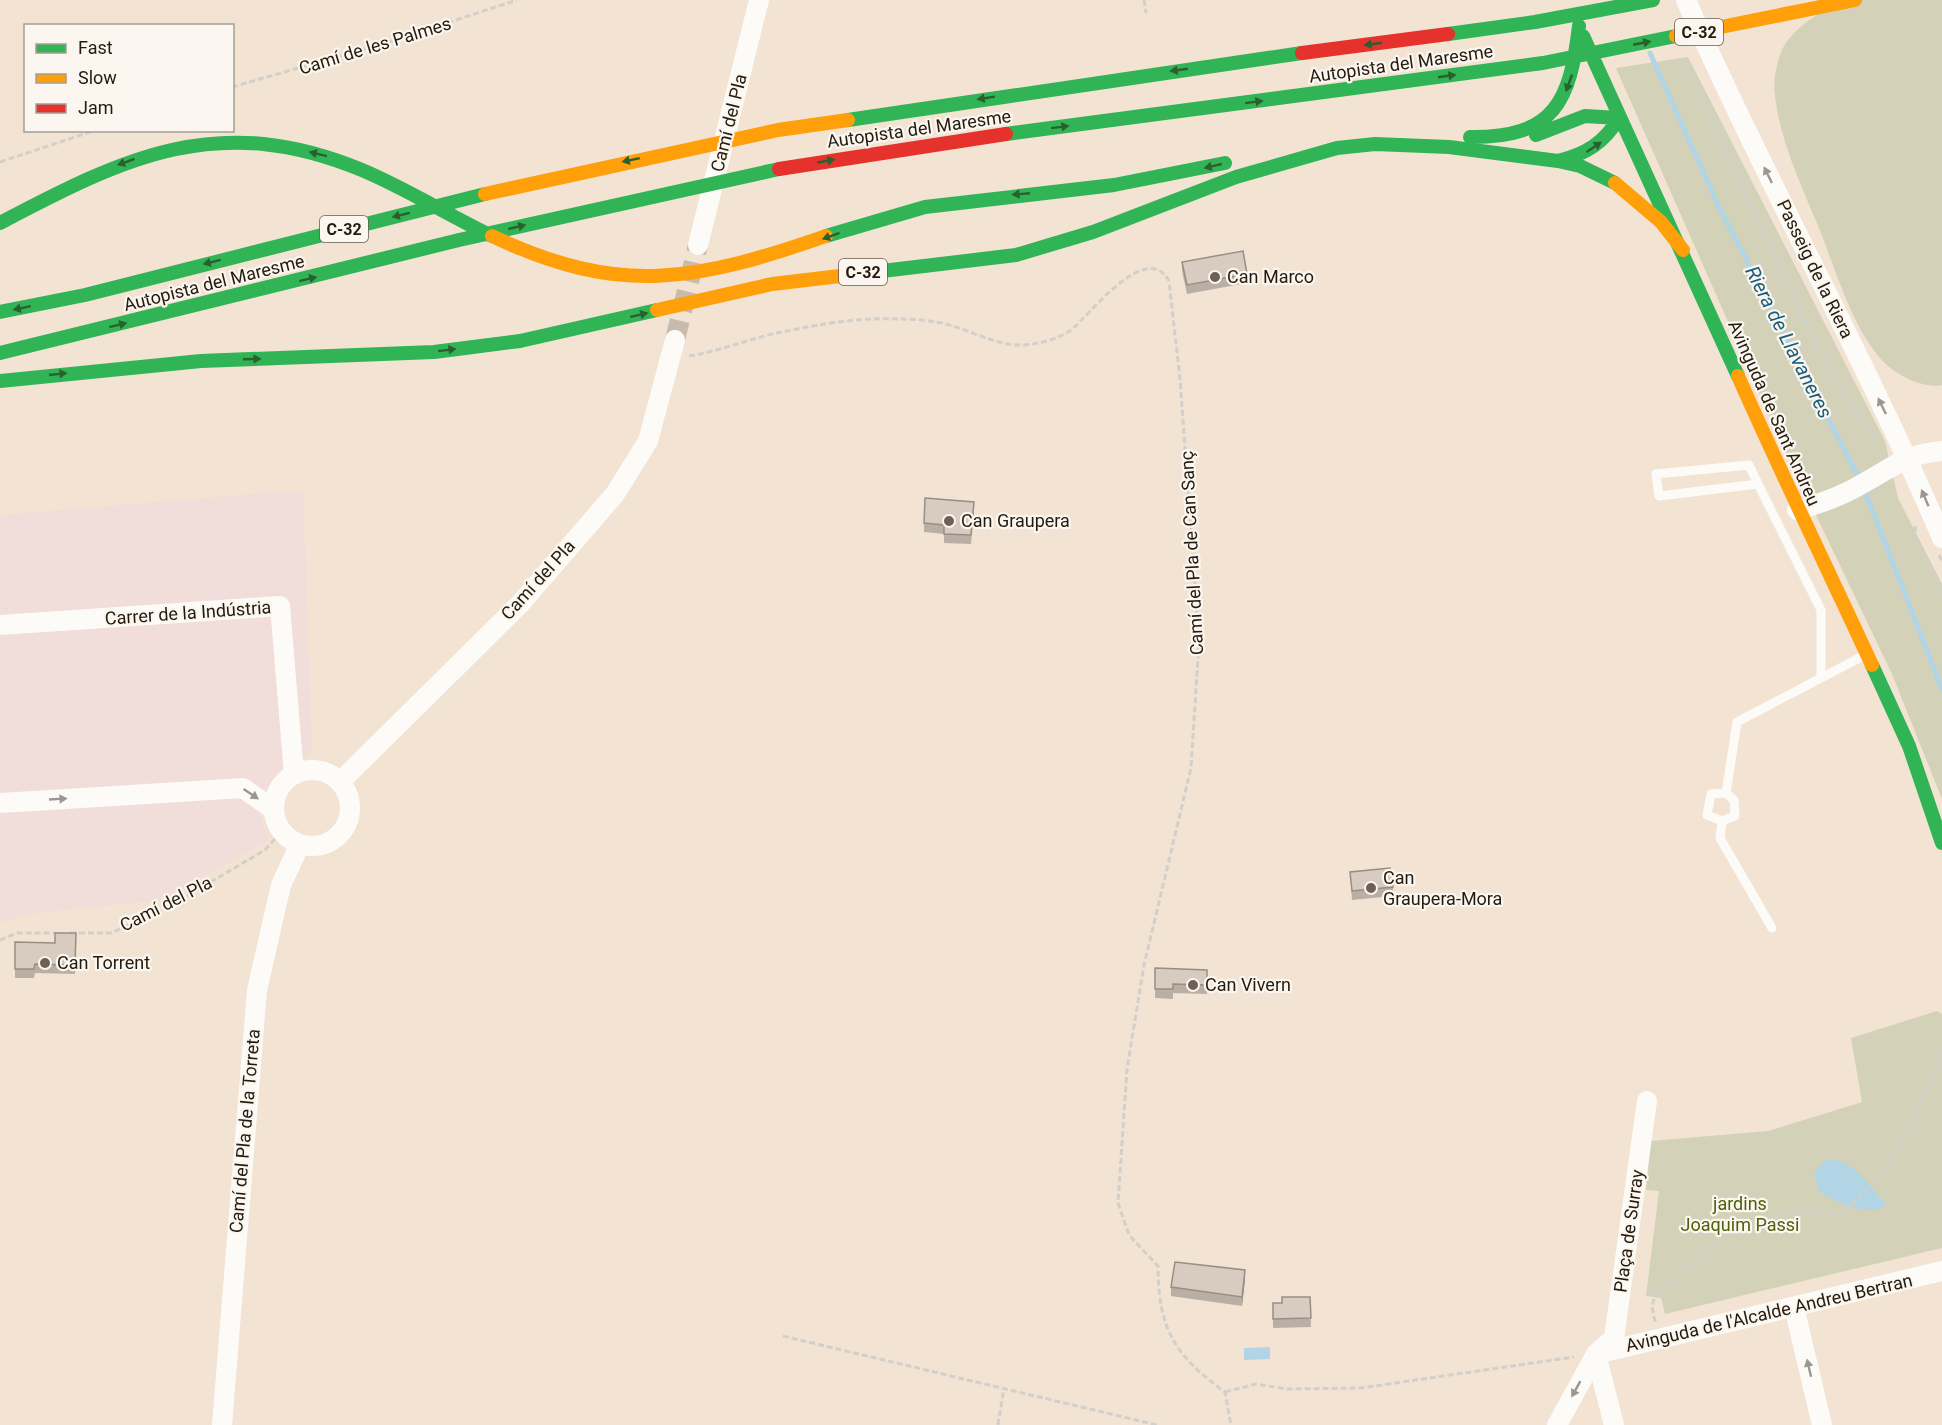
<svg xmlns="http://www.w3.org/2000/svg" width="1942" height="1425" font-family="Roboto,sans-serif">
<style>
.industrial{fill:#f1ddda}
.green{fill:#d3d2b8}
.water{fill:#b1d5e5}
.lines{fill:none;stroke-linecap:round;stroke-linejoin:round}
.stream{stroke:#b1d5e5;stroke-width:5}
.street-tunnel{stroke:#c9bbac;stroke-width:20;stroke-dasharray:20 10;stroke-linecap:butt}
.path{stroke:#d3cfca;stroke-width:3;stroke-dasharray:6 3;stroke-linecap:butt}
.lane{stroke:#fdfbf8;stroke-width:9}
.street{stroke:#fdfbf8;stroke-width:20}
.fast{stroke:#30b455;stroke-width:14}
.slow{stroke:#ff9f0a;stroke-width:14}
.jam{stroke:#e5322d;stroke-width:14}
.wall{fill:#baafa4}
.shaded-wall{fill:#978e86}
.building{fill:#d8cbbf;stroke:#978e86;stroke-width:1.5}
.oneway{fill:#29602e}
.oneway2{fill:#9b968f}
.poi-dot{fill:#6c6154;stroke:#fbf6ef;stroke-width:2}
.labels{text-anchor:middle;stroke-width:4.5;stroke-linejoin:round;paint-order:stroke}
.shield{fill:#fbf6ef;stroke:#645d52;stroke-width:1.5}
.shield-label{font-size:16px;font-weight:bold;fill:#241b0f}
.street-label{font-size:18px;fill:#241b0f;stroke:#fbf6ef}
.poi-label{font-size:18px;fill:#241b0f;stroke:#fbf6ef;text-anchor:start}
.park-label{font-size:18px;fill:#4e5f0d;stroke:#fbf6ef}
.water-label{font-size:20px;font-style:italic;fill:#185d7c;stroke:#fbf6ef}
</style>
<rect width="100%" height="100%" fill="#f2e3d3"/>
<path class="industrial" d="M303,490L312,751L278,778L260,814L269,840L161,900L37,913L0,922V515Z"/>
<path class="green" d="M1838,0H1942V385C1926,389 1900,377 1888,366C1856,338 1836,272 1821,233C1803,189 1780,143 1775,95C1773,82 1776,67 1780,55C1788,30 1818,15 1838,0Z
M1688,57L1885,441L1898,498L1942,584V799L1892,674L1782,444L1616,68Z
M1937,1011L1942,1014V1248L1665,1314L1661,1298L1646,1296L1659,1191L1646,1190L1651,1141L1768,1131L1862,1102L1851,1038Z"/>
<path class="water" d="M1833,1159C1855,1163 1871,1187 1885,1203L1884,1207C1865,1216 1835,1202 1819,1191L1814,1173L1825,1161Z
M1270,1347V1359L1244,1360V1348Z"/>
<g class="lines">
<path class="stream" d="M1650,53L1718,205L1862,484L1942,689"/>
<path class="street-tunnel" d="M675,340L698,245"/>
<path class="path" d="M1144,0L1146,13
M1683,59L1809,329L1843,393L1878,443
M232,87L389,42L517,0
M0,162L96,130
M689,356C721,351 751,338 782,332C819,324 861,317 899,319C916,319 937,321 953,326C979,334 1004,349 1032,344C1043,343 1062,337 1071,330C1090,315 1146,239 1169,281L1180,379L1199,642L1191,768L1144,965L1127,1069L1118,1203L1129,1235L1158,1266C1158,1329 1175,1356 1225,1392L1231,1425
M1915,526L1916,539L1942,593
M1939,555L1942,561
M70,933H111L163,910L265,850L282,831
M0,940L17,933H57
M1655,1322L1652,1307L1655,1295C1694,1258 1739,1219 1794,1213C1810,1211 1826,1213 1841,1213L1846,1210L1873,1184L1907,1135L1942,1050
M783,1336L1157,1425
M1225,1392L1256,1384L1286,1389L1361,1388L1574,1357
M998,1425L1004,1388"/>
<path class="lane" d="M1758,484L1659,496L1656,474L1749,465L1758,484L1821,610V678
M1726,793L1711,794L1707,815L1722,821L1735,816L1734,800L1726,793L1737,722L1865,655
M1722,821L1720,838L1772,928"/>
<path class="street" d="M1686,0C1766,182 1864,355 1942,538
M698,245L759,0
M1797,510C1819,504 1842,496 1862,484C1892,468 1905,454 1942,451
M0,625L280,606L294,775
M274 808a38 38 0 1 1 76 0a38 38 0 1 1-76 0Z
M340,782L520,604L615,494L648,441L675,340
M0,803L243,788L274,810
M1794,1307L1822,1425
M1596,1354L1942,1271
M1596,1354L1614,1425
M222,1425L257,990L281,885L300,844
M1557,1425L1596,1354L1614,1338L1647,1101"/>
<path class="fast" d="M1448,34L1535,22L1653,0
M1583,36L1738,376
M848,120L1302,53
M1006,134L1543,63L1676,36
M1536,135L1585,116L1619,118C1604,143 1586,154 1558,161
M1470,137C1555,138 1570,101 1579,26
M0,223C127,156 219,111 362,170C407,189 448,215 492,236
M826,236L925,207L1114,185L1225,163
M857,274L1016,255L1093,232L1236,177L1337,148L1375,144L1449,147L1558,161L1580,166L1615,183
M0,312L85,295L485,194
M0,353L459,240L779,169
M0,381L201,361L434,352L520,341L657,310
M1872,665L1909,746L1942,843"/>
<path class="slow" d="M1676,36L1855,0
M1615,183L1661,222L1683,250
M485,194L778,130L848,120
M492,236C621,297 696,281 826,236
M657,310L772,284L857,274
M1738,376C1781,473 1827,568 1872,665"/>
<path class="jam" d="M1302,53L1448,34
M779,169L1006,134"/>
</g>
<path class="wall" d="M1182,262L1247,274V283L1187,294L1182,271Z
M974,511L971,544L944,543V534L924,532V523Z
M1350,872L1393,887V896L1352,900Z
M76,933L75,974L35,973L34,978H15V942L55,943Z
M1155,968L1207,970V994L1173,993V999L1155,998Z
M1245,1279L1242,1306L1171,1296V1287Z
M1310,1297L1311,1327L1273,1328V1303H1282Z"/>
<path class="shaded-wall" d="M1245,1270V1279L1242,1306V1297Z"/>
<path class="building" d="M1243,251L1247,274L1187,285L1182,262Z
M925,498L974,502L971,535L944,534V525L924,523Z
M1390,868L1393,887L1352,891L1350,872Z
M55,933H76L75,965L35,964L34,969H15V942L55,943Z
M1155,968L1207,970V985L1173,984V989H1155Z
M1175,1262L1245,1270L1242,1297L1171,1287Z
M1282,1297H1310L1311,1318L1273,1319V1303H1282Z"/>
<defs><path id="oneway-solid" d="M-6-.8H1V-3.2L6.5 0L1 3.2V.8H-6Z" transform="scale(1.5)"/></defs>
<g class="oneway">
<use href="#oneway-solid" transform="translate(1642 43) rotate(-11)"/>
<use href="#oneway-solid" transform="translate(1373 44) rotate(172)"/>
<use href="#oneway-solid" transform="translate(1179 70) rotate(172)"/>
<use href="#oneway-solid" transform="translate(1447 76) rotate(-8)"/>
<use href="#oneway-solid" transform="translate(1569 83) rotate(110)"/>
<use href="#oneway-solid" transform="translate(986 98) rotate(171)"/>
<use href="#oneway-solid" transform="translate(1254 102) rotate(-7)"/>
<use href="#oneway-solid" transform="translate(1060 127) rotate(-7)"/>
<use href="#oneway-solid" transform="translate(1594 147) rotate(-34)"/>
<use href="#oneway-solid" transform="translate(318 154) rotate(-166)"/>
<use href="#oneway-solid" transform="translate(631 160) rotate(168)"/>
<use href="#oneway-solid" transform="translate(826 161) rotate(-10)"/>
<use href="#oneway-solid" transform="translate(126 162) rotate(160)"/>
<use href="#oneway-solid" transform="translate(1213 166) rotate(167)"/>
<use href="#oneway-solid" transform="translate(1021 194) rotate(175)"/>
<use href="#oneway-solid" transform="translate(401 215) rotate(166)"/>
<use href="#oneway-solid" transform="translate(517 227) rotate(-13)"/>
<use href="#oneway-solid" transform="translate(831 236) rotate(160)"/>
<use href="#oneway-solid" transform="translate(212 262) rotate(166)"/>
<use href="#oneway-solid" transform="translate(308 279) rotate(-14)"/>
<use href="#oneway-solid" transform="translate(22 308) rotate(168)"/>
<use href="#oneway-solid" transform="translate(639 315) rotate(-13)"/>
<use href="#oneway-solid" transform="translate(118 325) rotate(-14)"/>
<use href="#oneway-solid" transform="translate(447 350) rotate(-7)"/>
<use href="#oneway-solid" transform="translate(252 359) rotate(-2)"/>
<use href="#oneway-solid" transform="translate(58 374) rotate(-6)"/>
</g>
<g class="oneway2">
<use href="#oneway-solid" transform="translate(1768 175) rotate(-116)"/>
<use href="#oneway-solid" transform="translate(1882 406) rotate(-116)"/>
<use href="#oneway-solid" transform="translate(1925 498) rotate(-113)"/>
<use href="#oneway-solid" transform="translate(251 794) rotate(34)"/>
<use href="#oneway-solid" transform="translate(58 799) rotate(-3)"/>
<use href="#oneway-solid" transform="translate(1809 1368) rotate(-103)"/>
<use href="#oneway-solid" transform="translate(1576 1389) rotate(119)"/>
</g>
<g class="poi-dot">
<circle cx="1215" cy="277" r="6"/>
<circle cx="949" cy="521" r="6"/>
<circle cx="1371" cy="888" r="6"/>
<circle cx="45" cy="963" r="6"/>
<circle cx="1193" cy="985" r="6"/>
</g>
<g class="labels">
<g class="shield">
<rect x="1675" y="19" width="48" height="26" rx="4.5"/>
<rect x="320" y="216" width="48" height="26" rx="4.5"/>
<rect x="839" y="259" width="48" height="26" rx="4.5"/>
</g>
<g class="shield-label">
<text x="1699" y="38">C-32</text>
<text x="344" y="235">C-32</text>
<text x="863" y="278">C-32</text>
</g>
<g class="street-label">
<text transform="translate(375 46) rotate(-17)" y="6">Camí de les Palmes</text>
<text transform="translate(1401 64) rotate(-8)" y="6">Autopista del Maresme</text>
<text transform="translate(729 123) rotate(-76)" y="6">Camí del Pla</text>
<text transform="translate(919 129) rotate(-8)" y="6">Autopista del Maresme</text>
<text transform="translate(1815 269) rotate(64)" y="6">Passeig de la Riera</text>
<text transform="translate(214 283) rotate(-14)" y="6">Autopista del Maresme</text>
<text transform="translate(1774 413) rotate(66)" y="6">Avinguda de Sant Andreu</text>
<text transform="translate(1192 553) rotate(-93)" y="6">Camí del Pla de Can Sanç</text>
<text transform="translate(538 580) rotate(-48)" y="6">Camí del Pla</text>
<text transform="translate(188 613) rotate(-4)" y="6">Carrer de la Indústria</text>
<text transform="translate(166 904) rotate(-27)" y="6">Camí del Pla</text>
<text transform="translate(245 1131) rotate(-85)" y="6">Camí del Pla de la Torreta</text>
<text transform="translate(1629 1231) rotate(-82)" y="6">Plaça de Surray</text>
<text transform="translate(1769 1313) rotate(-13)" y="6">Avinguda de l'Alcalde Andreu Bertran</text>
</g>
<g class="poi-label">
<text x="1227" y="283">Can Marco</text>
<text x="961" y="527">Can Graupera</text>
<text x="1383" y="884">Can<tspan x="1383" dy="21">Graupera-Mora</tspan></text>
<text x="57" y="969">Can Torrent</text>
<text x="1205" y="991">Can Vivern</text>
</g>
<g class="park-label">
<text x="1740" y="1210">jardins<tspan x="1740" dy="21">Joaquim Passi</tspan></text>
</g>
<g class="water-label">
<text transform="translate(1789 342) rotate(63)" y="7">Riera de Llavaneres</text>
</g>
</g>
<rect x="24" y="24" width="210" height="108" fill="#fbf6ef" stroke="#a59e95" stroke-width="1.5"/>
<rect x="36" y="44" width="30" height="9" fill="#30b455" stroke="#a59e95" stroke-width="1.5"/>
<text x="78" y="54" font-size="18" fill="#241b0f">Fast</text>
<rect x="36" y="74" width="30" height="9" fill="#ff9f0a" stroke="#a59e95" stroke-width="1.5"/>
<text x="78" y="84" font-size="18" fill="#241b0f">Slow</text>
<rect x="36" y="104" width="30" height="9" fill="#e5322d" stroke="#a59e95" stroke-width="1.5"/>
<text x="78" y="114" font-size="18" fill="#241b0f">Jam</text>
</svg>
